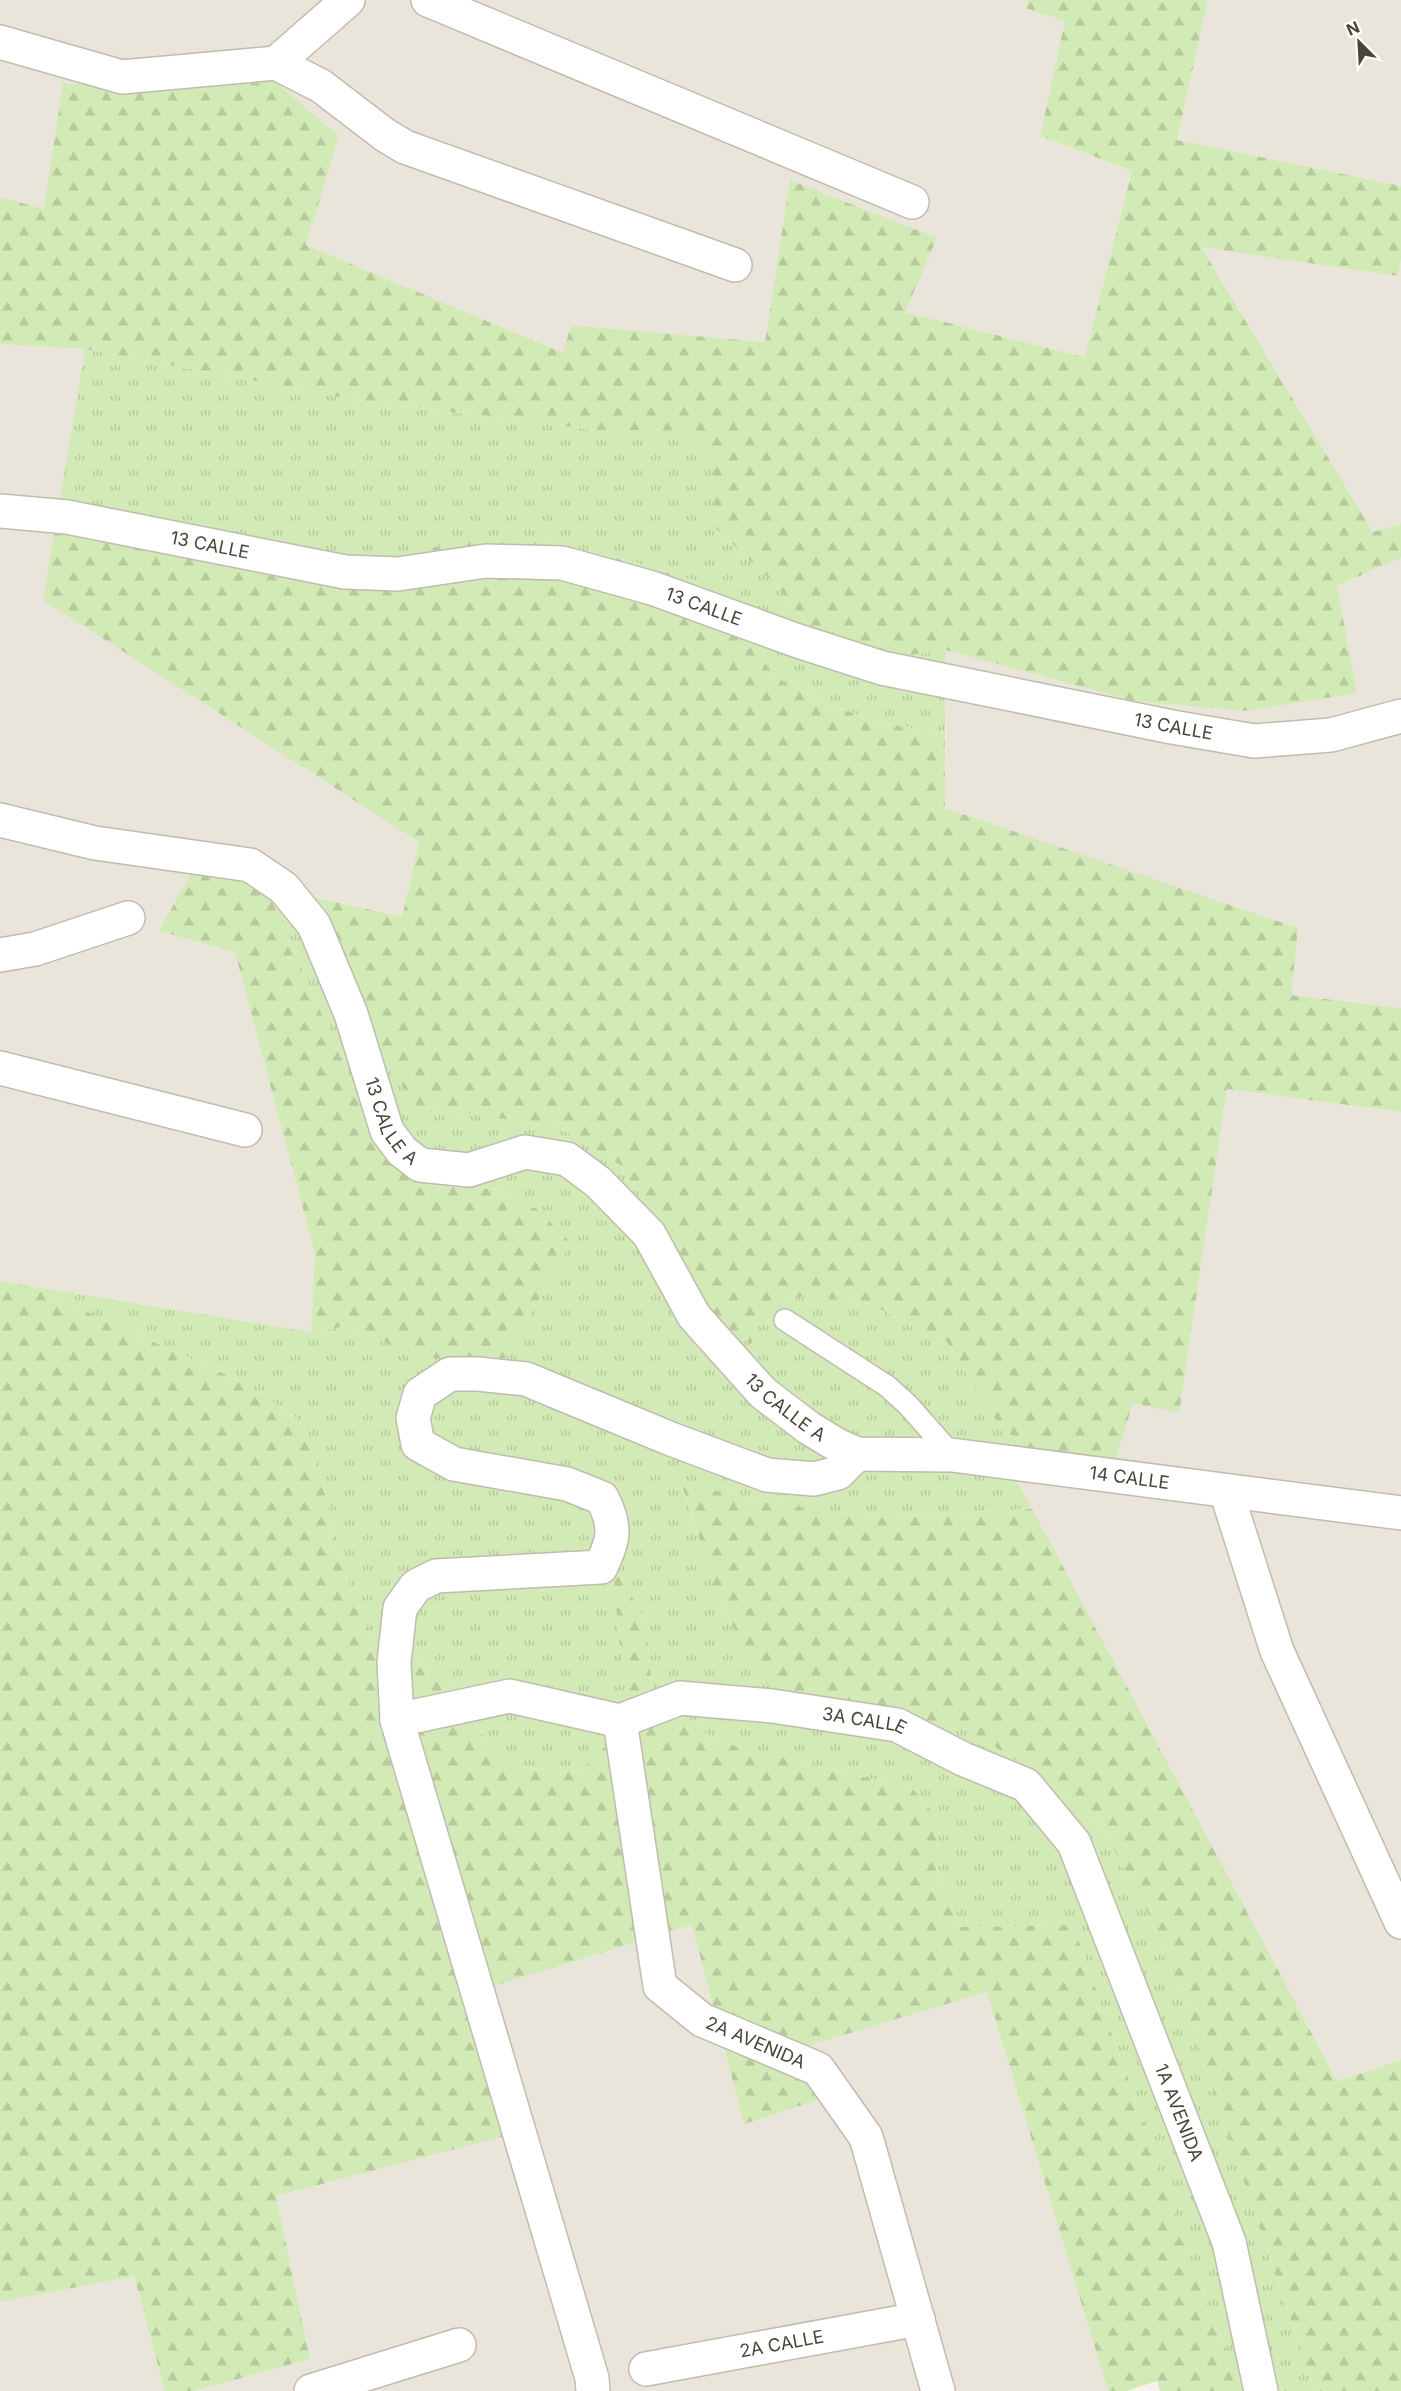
<svg xmlns="http://www.w3.org/2000/svg" width="1401" height="2391" font-family="Inter,sans-serif">
<style>
.residential{fill:#eae5da}
.grass{fill:url(#grass-tufts)}
.forest{fill:url(#forest-firs)}
.lines{fill:none;stroke-linecap:round;stroke-linejoin:round}
.service-casing{stroke:#c2bbae;stroke-width:24}
.minor-casing{stroke:#c2bbae;stroke-width:36}
.service{stroke:#fff;stroke-width:21}
.minor{stroke:#fff;stroke-width:33}
.labels{text-anchor:middle;stroke-width:4.5;stroke-linejoin:round;paint-order:stroke}
.street-label{font-size:18px;fill:#4b4439;stroke:#fff}
</style>
<defs>
<pattern id="grass-tufts" width="24" height="20" patternUnits="userSpaceOnUse" patternTransform="scale(1.5)"><rect width="24" height="20" fill="#d2eab5"/><path d="M3 7l-1-3M5 7V3M7 7l1-3M15 17l-1-3M17 17v-4M19 17l1-3" fill="none" stroke="#b6ca9c"/></pattern>
<pattern id="forest-firs" width="22" height="20" patternUnits="userSpaceOnUse" patternTransform="scale(1.5)"><rect width="22" height="20" fill="#d2eab5"/><path d="M5 1l3.5 6h-7zM16 11l3.5 6h-7z" fill="#b6ca9c"/></pattern>
</defs>
<rect width="100%" height="100%" fill="#f6f3ec"/>
<path class="residential" d="M0,0H1028L1025,8L1065,21L1040,136L1132,171L1086,357L905,312L790,180L765,342L571,325L563,354L306,245L339,136L275,81L187,89L44,209L0,197Z
M1208,0H1401V186L1177,141Z
M1200,246L1398,276L1401,260V524L1373,532Z
M0,344L85,349L44,600L419,842L402,917L194,868L160,931L235,952L315,1254L311,1332L0,1281Z
M1401,558V1008L1291,995L945,808L946,650L1133,701L1357,693L1337,586Z
M1227,1089L1401,1112V2060L1337,2081L1005,1460L1133,1403L1179,1412Z
M692,1925L744,2124L812,2044L987,1992L1108,2391H195L310,2359L276,2196L513,2134L472,1993Z
M134,2276L165,2391H0V2302Z"/>
<path class="grass" d="M85,349L356,400L596,430L684,431L714,464L716,529L770,579L811,628L877,660L946,650L945,733L879,723L823,702L775,677L737,623L698,582L649,566L543,540L379,566L59,505Z
M265,885L319,898L354,969L416,1107L473,1114L560,1128L620,1165L669,1237L765,1306L805,1296L870,1304L947,1342L994,1418L1039,1463L1005,1460L1032,1509L867,1518L746,1498L681,1483L715,1587L742,1647L854,1710L969,1730L1037,1774L1098,1820L1147,1911L1182,1998L1313,2386L1326,2391H1241L1242,2385L1216,2327L1073,1925L961,1927L936,1871L939,1820L913,1789L715,1741L652,1689L646,1621L612,1566L620,1649L633,1718L582,1772L508,1766L479,1730L446,1676L371,1635L337,1552L317,1456L299,1420L246,1384L30,1286L311,1332L348,1326L419,1358L537,1209L494,1189L434,1186L396,1167L368,1119Z"/>
<path class="forest" d="M1028,0H1208L1177,140L1401,186V260L1398,276L1201,247L1373,532L1401,524V558L1337,586L1357,693L1245,711L1133,701L946,650L877,660L811,628L770,579L716,529L713,464L684,431L596,430L356,400L85,349L0,344V197L44,209L63,83L187,89L275,81L339,136L306,245L563,353L571,325L765,342L790,180L937,238L905,312L1085,357L1132,171L1040,136L1065,21L1025,8Z
M59,505L379,566L473,535L543,540L649,566L698,582L737,623L775,677L823,702L879,723L945,733V808L1298,928L1291,995L1401,1008V1112L1227,1089L1179,1413L1133,1403L1113,1468L1039,1463L994,1418L947,1342L870,1304L805,1296L765,1306L751,1344L720,1325L669,1237L620,1165L560,1128L473,1114L416,1107L384,1058L354,969L319,898L402,917L419,842L43,600Z
M194,868L265,885L368,1119L396,1167L434,1186L493,1189L537,1209L571,1243L505,1358H419L348,1326L311,1332L315,1254L235,952L159,931Z
M0,1281L30,1286L246,1384L299,1420L317,1456L337,1552L371,1635L446,1676L479,1730L508,1766L581,1772L632,1718L620,1649L612,1564L646,1621L652,1689L715,1741L913,1789L939,1820L936,1871L961,1927L1073,1925L1216,2327L1242,2385L1241,2391H1160L1157,2381L1126,2391H1108L987,1992L813,2044L823,2098L744,2124L692,1925L472,1993L513,2134L276,2196L310,2359L195,2391H165L134,2276L0,2302Z
M681,1482L746,1498L867,1518L1032,1509L1337,2081L1401,2060V2391H1326L1313,2386L1182,1998L1147,1911L1098,1820L1037,1774L969,1730L777,1698L742,1647L715,1587Z"/>
<g class="lines">
<g class="service-casing">
<path id="service" d="M785,1320L887,1386L908,1405L952,1455"/>
</g>
<g class="minor-casing">
<g id="minor">
<path d="M428,0L912,202"/>
<path d="M0,42L122,77L276,63L348,0"/>
<path d="M276,63L321,86L385,135L405,147L735,265"/>
<path id="s1" d="M0,511L67,517L345,572L398,574L486,561L562,563L652,588L798,641L882,668L1172,727L1254,741L1331,735L1401,716"/>
<path id="s2" d="M0,820L95,843L250,865L284,888L314,925L351,1014L387,1131L402,1151L420,1165L469,1170L525,1152L567,1159L598,1182L649,1234L694,1316L763,1393L809,1428L837,1445L857,1454L952,1455L1401,1513"/>
<path d="M0,955L35,949L128,918"/>
<path d="M0,1068L245,1130"/>
<path d="M1226,1491L1277,1651L1401,1922"/>
<path d="M397,1720L510,1696L620,1721"/>
<path id="s3" d="M620,1721L680,1698L772,1706L897,1725L963,1759L1026,1785L1074,1843L1229,2242L1261,2391"/>
<path id="s4" d="M620,1721L660,1986L702,2020L818,2069L866,2137L938,2391"/>
<path id="s5" d="M646,2369L918,2319"/>
<path d="M311,2391L459,2345"/>
<path d="M593,2391L592,2378L397,1720L394,1662L400,1608L416,1586L436,1576L601,1567C614,1538 617,1527 602,1498L567,1484L454,1464L418,1444L413,1418L420,1394L450,1374H478L526,1379L671,1439L767,1475L814,1479L838,1473L857,1454"/>
</g>
</g>
<use href="#service" class="service"/>
<use href="#minor" class="minor"/>
</g>
<g class="labels">
<g class="street-label">
<text dy="6" stroke="none"><textPath href="#s1" startOffset="213">13 CALLE</textPath></text>
<text dy="6" stroke="none"><textPath href="#s1" startOffset="717">13 CALLE</textPath></text>
<text dy="6" stroke="none"><textPath href="#s1" startOffset="1203">13 CALLE</textPath></text>
<text dy="6" stroke="none"><textPath href="#s2" startOffset="555">13 CALLE A</textPath></text>
<text dy="6" stroke="none"><textPath href="#s2" startOffset="1095">13 CALLE A</textPath></text>
<text dy="6" stroke="none"><textPath href="#s2" startOffset="1455">14 CALLE</textPath></text>
<text dy="6" stroke="none"><textPath href="#s3" startOffset="250">3A CALLE</textPath></text>
<text dy="6" stroke="none"><textPath href="#s4" startOffset="380">2A AVENIDA</textPath></text>
<text dy="6" stroke="none"><textPath href="#s3" startOffset="790">1A AVENIDA</textPath></text>
<text dy="6" stroke="none"><textPath href="#s5" startOffset="138">2A CALLE</textPath></text>
</g>
</g>
<g transform="translate(1359 42) rotate(336)" stroke="#ffffff" stroke-width="4.5" paint-order="stroke">
<path d="M0-4.5L10 22L0 15L-10 22Z" fill="#4b4439"/>
<text y="-9" font-size="16" font-weight="bold" text-anchor="middle" fill="#4b4439">N</text>
</g>
</svg>
